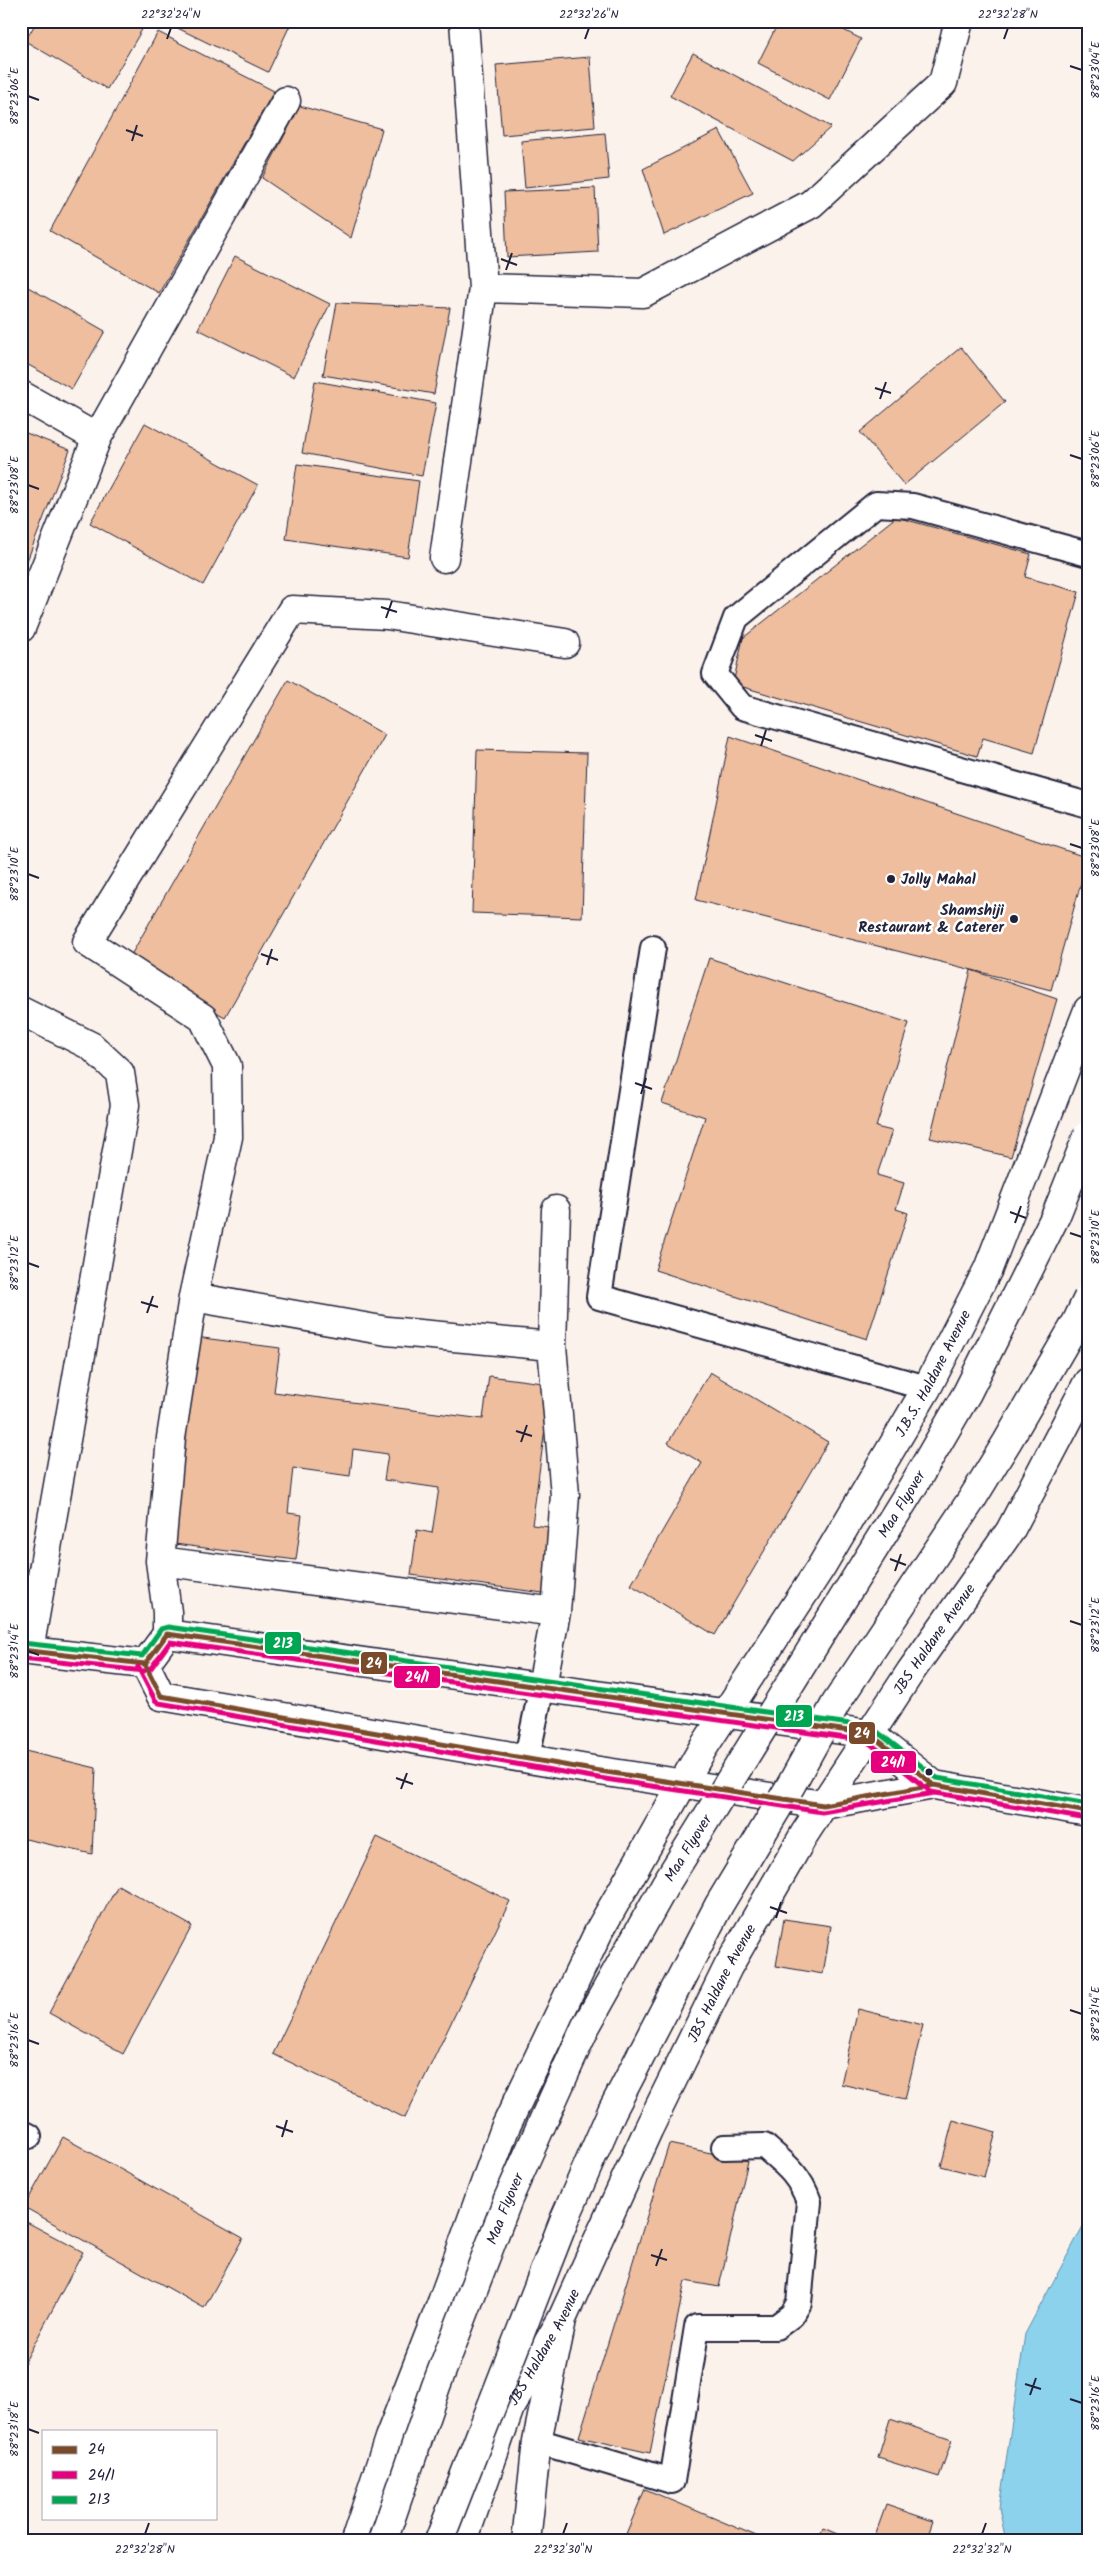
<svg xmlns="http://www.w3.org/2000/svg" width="1109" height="2562" font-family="Kalam,sans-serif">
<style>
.water{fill:#8cd2ed;stroke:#628ca6}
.building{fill:#eebe9e;stroke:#22223b}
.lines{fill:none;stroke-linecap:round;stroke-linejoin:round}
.lane-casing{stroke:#22223b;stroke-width:28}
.street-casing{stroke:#22223b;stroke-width:31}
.secondary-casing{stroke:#22223b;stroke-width:31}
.primary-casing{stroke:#22223b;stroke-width:31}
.lane{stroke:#fff;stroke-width:24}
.street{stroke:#fff;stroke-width:28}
.secondary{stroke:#fff;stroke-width:28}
.primary{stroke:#fff;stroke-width:28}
.highway-bridge-casing{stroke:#22223b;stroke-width:31;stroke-linecap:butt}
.highway-bridge{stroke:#fff;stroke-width:28}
.bus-1-casing{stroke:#fff;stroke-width:9}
.bus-2-casing{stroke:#fff;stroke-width:9}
.bus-3-casing{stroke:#fff;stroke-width:9}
.bus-1{stroke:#7a4b2a;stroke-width:5}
.bus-2{stroke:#e5007d;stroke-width:5}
.bus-3{stroke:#00a651;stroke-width:5}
.ticks{fill:none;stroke:#22223b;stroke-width:2}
.poi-dot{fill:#22223b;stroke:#fff;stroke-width:2}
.labels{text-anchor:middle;stroke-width:5;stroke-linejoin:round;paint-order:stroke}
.poi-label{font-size:15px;font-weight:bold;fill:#22223b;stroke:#fff;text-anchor:start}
.street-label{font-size:15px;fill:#22223b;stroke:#fff}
.line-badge{stroke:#fff;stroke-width:2}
.badge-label{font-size:14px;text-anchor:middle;font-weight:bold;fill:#fff}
.neatline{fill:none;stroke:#22223b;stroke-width:2}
.ticks-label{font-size:12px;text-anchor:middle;fill:#22223b}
</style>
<rect width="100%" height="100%" fill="#fcf2ec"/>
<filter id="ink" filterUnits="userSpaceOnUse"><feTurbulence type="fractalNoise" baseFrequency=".02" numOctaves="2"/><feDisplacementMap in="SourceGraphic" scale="10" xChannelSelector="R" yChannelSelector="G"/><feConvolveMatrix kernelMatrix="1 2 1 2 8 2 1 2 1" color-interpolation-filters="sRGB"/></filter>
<g filter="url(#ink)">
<path class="water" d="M1088,2217V2541H1006L999,2508L1025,2334Z"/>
<path class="building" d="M37,21H147L107,89L25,41Z
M163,21H292L268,72Z
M779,21H826L861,39L830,100L758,63Z
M158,32L274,91L159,293L50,231Z
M693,53L831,127L793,161L670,96Z
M590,57L595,127L502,135L496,65Z
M300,106L382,129L351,238L262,178Z
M719,130L753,193L664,235L643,169Z
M605,133L609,179L525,188L521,141Z
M595,188L598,252L507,257L504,192Z
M235,256L330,304L294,377L198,329Z
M21,283L105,331L72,389L21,361Z
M337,303L450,308L434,394L323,375Z
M961,347L1005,402L904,485L860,432Z
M315,381L436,403L422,476L302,453Z
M145,423L258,485L203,585L90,523Z
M21,431L70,450L25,566L21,565Z
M297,464L419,481L408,557L286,539Z
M896,517L1031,554L1025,577L1079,592L1034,753L983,738L977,756L733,684L743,638Z
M288,680L385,735L225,1017L127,962Z
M730,736L1088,858L1051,990L696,900Z
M477,750L587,753L582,917L472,913Z
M709,958L909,1023L876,1127L892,1131L877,1175L904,1183L896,1209L908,1213L867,1339L655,1270L705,1117L662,1103Z
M971,970L1057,999L1011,1157L930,1138Z
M195,1337L280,1348L274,1392L483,1419L489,1376L551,1384L532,1525L551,1527L543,1593L411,1575L417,1530L432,1533L439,1488L384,1480L388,1454L353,1449L350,1476L293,1468L288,1513L302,1515L296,1560L167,1543Z
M710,1372L828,1442L715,1635L631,1585L702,1463L668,1443Z
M21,1750L96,1768L92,1854L21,1838Z
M377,1837L510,1901L405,2118L273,2054Z
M118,1885L192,1926L123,2054L49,2013Z
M784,1919L831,1926L823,1974L776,1966Z
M858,2009L923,2025L905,2099L841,2084Z
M953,2120L996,2132L984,2177L941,2166Z
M63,2137L243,2238L204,2308L24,2207Z
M669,2144L748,2161L719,2287L685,2281L650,2453L579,2437Z
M21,2219L83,2252L21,2369Z
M890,2419L952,2440L939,2477L878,2458Z
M645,2489L761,2538L759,2541H623Z
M886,2505L933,2521L926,2541H873Z
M823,2528L854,2541H818Z"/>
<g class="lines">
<g class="lane-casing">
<path id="lane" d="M1088,554L913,506L876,504L736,618L715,674L742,707L1088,805
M653,948L599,1297L927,1388
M527,1757L542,1686
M21,2132L29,2136
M537,2441L672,2481L697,2327H776L792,2315L799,2303L809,2202C800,2175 785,2164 764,2146L724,2147"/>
</g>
<g class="street-casing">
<path id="street" d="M483,288L643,293L811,204L943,83L959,21
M21,395L97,438
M444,558L483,288L464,21
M21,628L97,438L286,101
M21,1011L91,1046L120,1073L125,1105L29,1650
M193,1297L228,1137L227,1066L203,1018L87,942L292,610L387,615L565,643
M552,1346L556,1210
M160,1561L556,1612
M167,1634V1612L160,1561L171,1438L193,1297L387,1331L552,1346L565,1495L556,1612L542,1686
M526,2541L537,2441L561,2325"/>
</g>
<g class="secondary-casing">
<path id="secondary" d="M21,1650L145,1664
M145,1664L161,1696L593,1770L823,1805L934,1785L1088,1812
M145,1664L167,1634L870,1734L934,1785"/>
</g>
<g class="primary-casing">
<g id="primary">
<path id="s1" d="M355,2541L389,2438L442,2302L505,2128L599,1931L703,1748L821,1567L927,1388L988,1269L1088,1010"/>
<path id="s2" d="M463,2541L510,2407L562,2319L648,2130L728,1967L805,1833L911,1671L1010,1531L1088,1382"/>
</g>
</g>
<use href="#lane" class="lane"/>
<use href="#street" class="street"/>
<use href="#secondary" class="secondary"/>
<use href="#primary" class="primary"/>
<g class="highway-bridge-casing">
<g id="highway-bridge">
<path id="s3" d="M383,2541L436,2386L508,2199L586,2026L665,1885L913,1486L967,1393L1056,1215L1088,1135"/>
<path d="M439,2541L565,2218L612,2111L719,1905L791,1785L836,1703L972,1499L1007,1442L1076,1323L1088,1298"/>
</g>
</g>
<use href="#highway-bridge" class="highway-bridge"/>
<g class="bus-1-casing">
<path id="bus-1" d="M21,1650L145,1664
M145,1664L167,1634L870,1734L934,1785L1088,1812
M145,1664L161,1696L593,1770L823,1805L934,1785L964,1790"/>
</g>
<g class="bus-2-casing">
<path id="bus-2" d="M21,1658L144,1671
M138,1667L155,1700L159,1703L592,1777L822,1812L934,1793L963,1797
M151,1668L170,1642L867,1741L931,1792L1087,1819"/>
</g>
<g class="bus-3-casing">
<path id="bus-3" d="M22,1643L142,1656L161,1629L168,1627L871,1727L937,1778L1088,1804"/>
</g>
<use href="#bus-1" class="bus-1"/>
<use href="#bus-2" class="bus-2"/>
<use href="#bus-3" class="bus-3"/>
</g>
</g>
<path class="ticks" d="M167,39L171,28M585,39L589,28M1004,39L1008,28M1070,66L1082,70M28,96L39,100M126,130L143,136M132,141L137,125M501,259L517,265M506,270L512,253M875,388L891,393M880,399L886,382M1070,455L1082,459M28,485L39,489M381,607L397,612M386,618L392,601M755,735L772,741M761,746L766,730M1070,844L1082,848M28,874L39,878M261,954L278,960M267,965L272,949M635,1083L652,1089M641,1094L646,1078M1010,1212L1026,1218M1015,1223L1021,1206M1070,1233L1082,1237M28,1263L39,1267M141,1302L158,1307M147,1313L153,1296M516,1431L532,1436M521,1442L527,1425M890,1559L906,1565M895,1571L901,1554M1070,1621L1082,1625M28,1651L39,1655M396,1778L413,1784M401,1789L407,1773M770,1907L787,1913M776,1918L781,1902M1070,2010L1082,2014M28,2040L39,2044M276,2126L293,2132M282,2137L287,2120M651,2255L667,2260M656,2266L662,2249M1025,2384L1041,2389M1030,2395L1036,2378M1070,2399L1082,2403M28,2429L39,2433M145,2534L149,2523M563,2534L567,2523M982,2534L986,2523"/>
<g class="poi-dot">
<circle cx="891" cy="879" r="5"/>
<circle cx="1014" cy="919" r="5"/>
<circle cx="929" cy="1772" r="4.5"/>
</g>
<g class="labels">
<g class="poi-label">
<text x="901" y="884">Jolly Mahal</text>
<text x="1004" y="915" text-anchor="end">Shamshiji<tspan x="1004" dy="17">Restaurant &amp; Caterer</tspan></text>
</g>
<g class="street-label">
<text dy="5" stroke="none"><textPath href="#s1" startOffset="1308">J.B.S. Haldane Avenue</textPath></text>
<text dy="5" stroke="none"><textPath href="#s3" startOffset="1164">Maa Flyover</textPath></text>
<text dy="5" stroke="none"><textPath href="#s2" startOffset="1021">JBS Haldane Avenue</textPath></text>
<text dy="5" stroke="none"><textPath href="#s3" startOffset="759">Maa Flyover</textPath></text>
<text dy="5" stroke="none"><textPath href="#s2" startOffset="616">JBS Haldane Avenue</textPath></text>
<text dy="5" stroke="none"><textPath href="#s3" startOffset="354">Maa Flyover</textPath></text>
<text dy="5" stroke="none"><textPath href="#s2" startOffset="211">JBS Haldane Avenue</textPath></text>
</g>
</g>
<g class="line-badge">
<rect x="264" y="1631" width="38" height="24" rx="5" fill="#00a651"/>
<rect x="360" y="1651" width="28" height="24" rx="5" fill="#7a4b2a"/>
<rect x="393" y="1665" width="48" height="24" rx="5" fill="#e5007d"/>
<rect x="775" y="1704" width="38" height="24" rx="5" fill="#00a651"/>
<rect x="848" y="1721" width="28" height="24" rx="5" fill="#7a4b2a"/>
<rect x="870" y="1750" width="47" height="24" rx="5" fill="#e5007d"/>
</g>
<g class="badge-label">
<text x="283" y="1648">213</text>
<text x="374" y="1668">24</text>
<text x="417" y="1682">24/1</text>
<text x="794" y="1721">213</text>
<text x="862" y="1738">24</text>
<text x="893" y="1767">24/1</text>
</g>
<rect width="1109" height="2562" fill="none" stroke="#fff" stroke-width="55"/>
<rect x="42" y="2430" width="175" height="90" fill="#ffffff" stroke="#a7a7b1"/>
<rect x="52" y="2446" width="25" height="8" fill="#7a4b2a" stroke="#a7a7b1"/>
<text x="88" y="2454" font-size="15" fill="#22223b">24</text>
<rect x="52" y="2471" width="25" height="8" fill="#e5007d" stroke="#a7a7b1"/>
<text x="88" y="2480" font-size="15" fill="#22223b">24/1</text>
<rect x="52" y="2496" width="25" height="8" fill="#00a651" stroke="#a7a7b1"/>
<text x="88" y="2504" font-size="15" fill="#22223b">213</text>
<rect x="28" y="28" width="1054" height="2506" class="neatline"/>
<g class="ticks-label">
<text x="171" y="18">22°32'24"N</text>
<text x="589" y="18">22°32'26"N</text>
<text x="1008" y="18">22°32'28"N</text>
<text transform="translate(1095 70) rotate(-90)" y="4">88°23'04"E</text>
<text transform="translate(14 96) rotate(-90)" y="4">88°23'06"E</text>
<text transform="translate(1095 459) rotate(-90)" y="4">88°23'06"E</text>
<text transform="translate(14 485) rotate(-90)" y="4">88°23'08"E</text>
<text transform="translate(1095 848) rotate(-90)" y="4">88°23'08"E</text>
<text transform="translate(14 874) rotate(-90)" y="4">88°23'10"E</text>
<text transform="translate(1095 1237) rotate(-90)" y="4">88°23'10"E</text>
<text transform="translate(14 1263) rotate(-90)" y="4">88°23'12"E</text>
<text transform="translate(1095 1625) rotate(-90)" y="4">88°23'12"E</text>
<text transform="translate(14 1651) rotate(-90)" y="4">88°23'14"E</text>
<text transform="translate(1095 2014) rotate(-90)" y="4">88°23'14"E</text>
<text transform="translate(14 2040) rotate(-90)" y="4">88°23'16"E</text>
<text transform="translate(1095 2403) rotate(-90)" y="4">88°23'16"E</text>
<text transform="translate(14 2429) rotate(-90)" y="4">88°23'18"E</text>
<text x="145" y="2553">22°32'28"N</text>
<text x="563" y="2553">22°32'30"N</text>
<text x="982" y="2553">22°32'32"N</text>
</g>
</svg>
